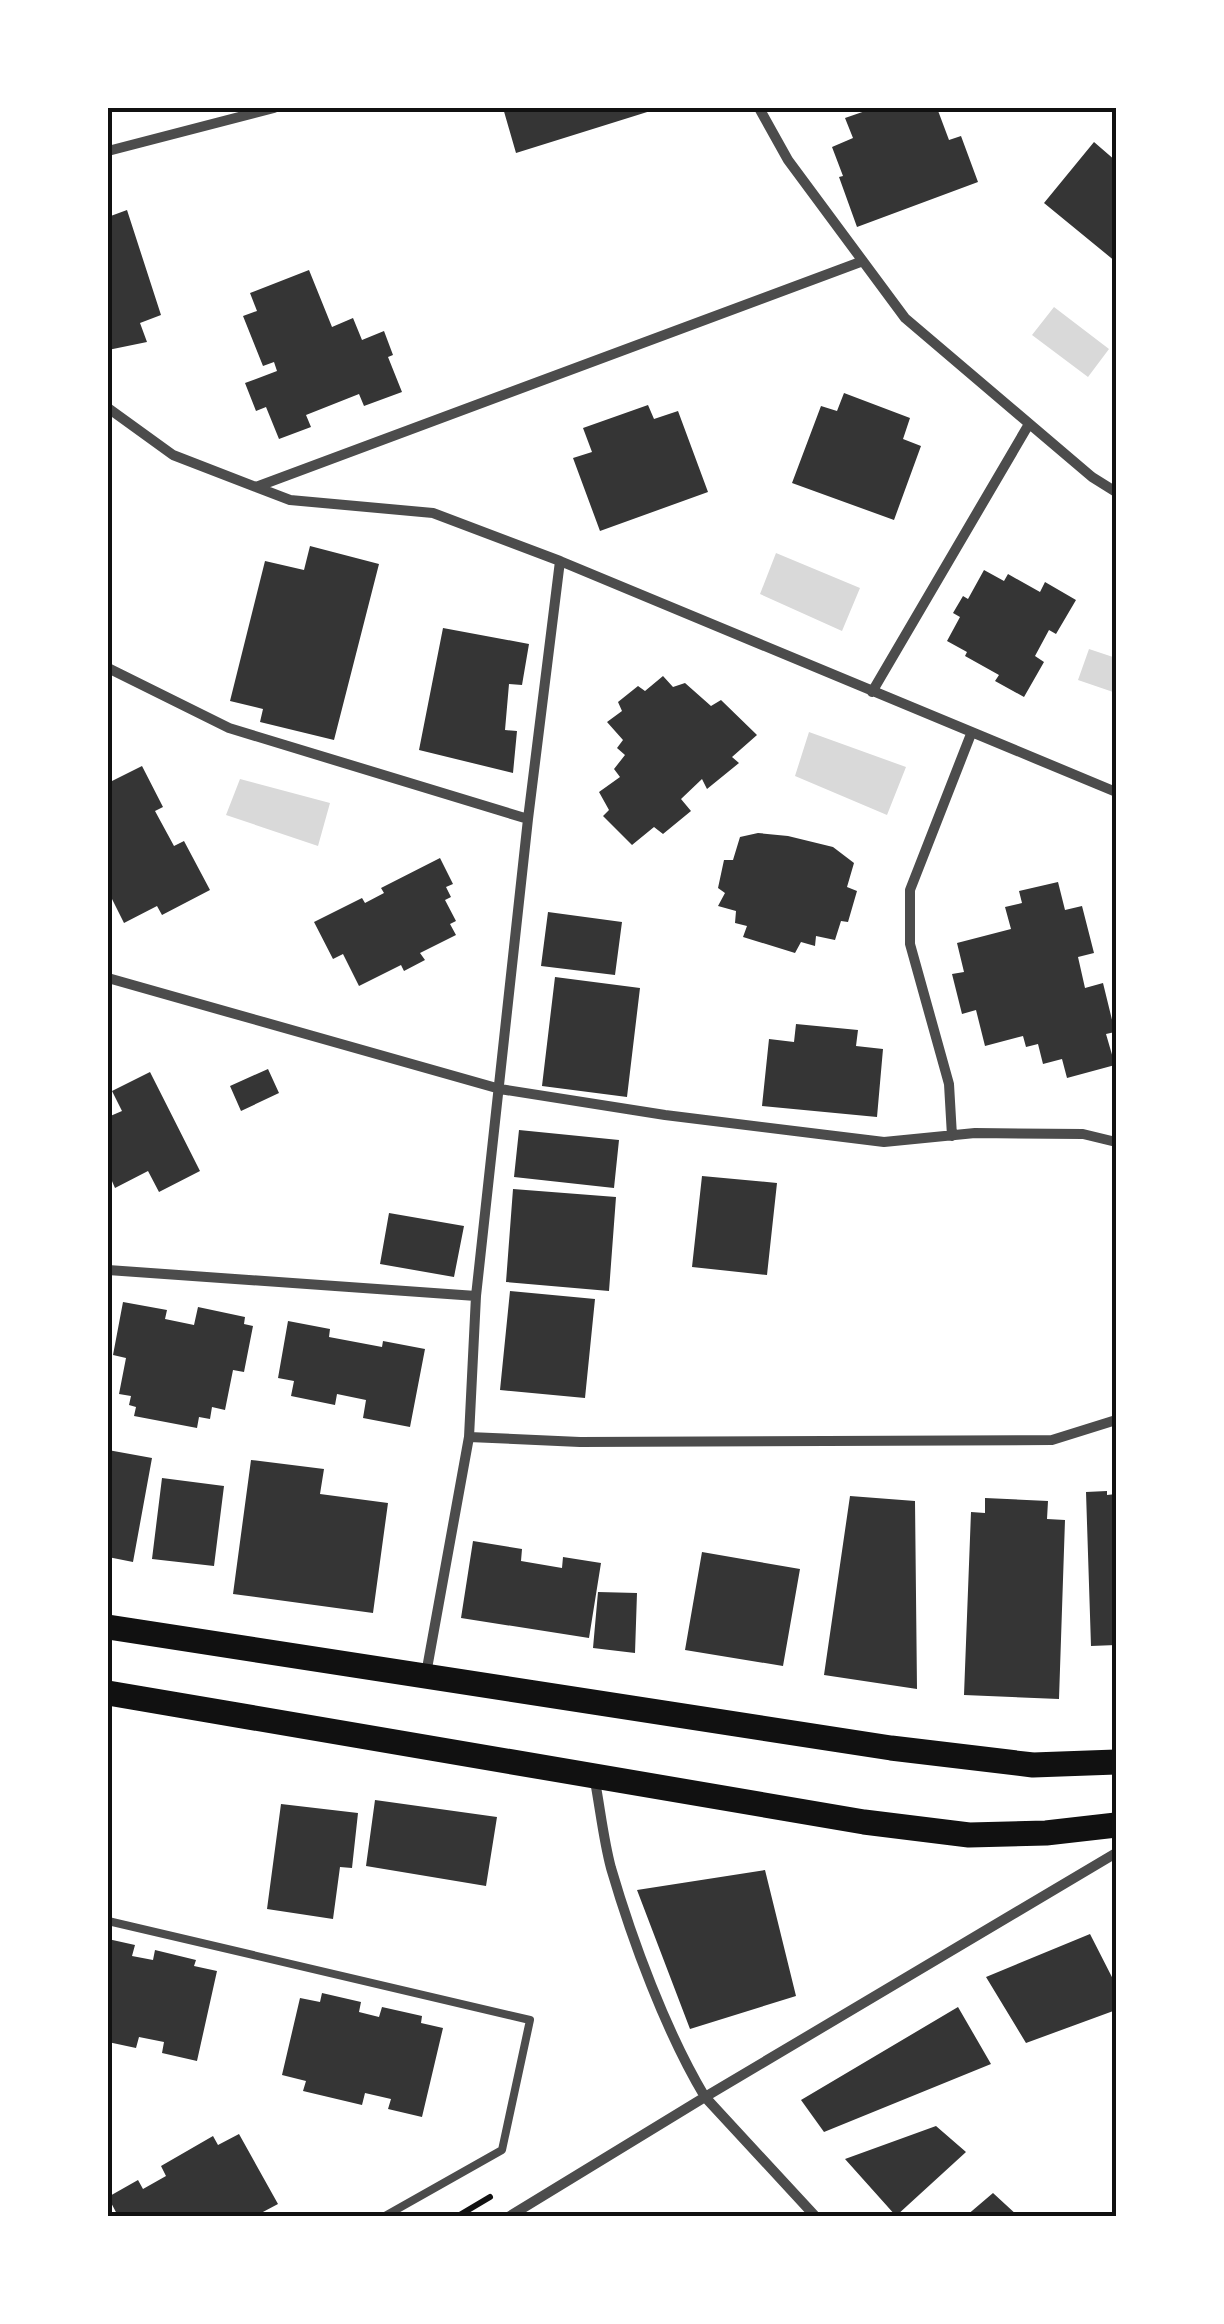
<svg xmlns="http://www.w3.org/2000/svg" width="1224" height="2324" font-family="'Times New Roman',serif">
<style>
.water{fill:#d9d9d9}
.building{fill:#353535}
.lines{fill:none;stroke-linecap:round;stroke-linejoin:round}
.path{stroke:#111;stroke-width:6}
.service{stroke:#4c4c4c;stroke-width:8}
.minor{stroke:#4c4c4c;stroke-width:10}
.primary{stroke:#111;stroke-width:25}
.neatline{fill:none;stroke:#111;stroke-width:4}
</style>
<rect width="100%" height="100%" fill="#fff"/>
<path class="water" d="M1054,307L1109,349L1088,377L1032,335Z
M776,553L860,588L842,631L760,594Z
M1089,649L1116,658V693L1078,680Z
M809,732L906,767L887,815L795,776Z
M240,779L330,803L318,846L226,815Z"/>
<path class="building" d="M503,108H660L516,153Z
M874,108H937L949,140L961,136L978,182L857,227L839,177L843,176L832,147L853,138L845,118Z
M1094,142L1116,161V262L1044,203Z
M127,210L161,315L140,323L147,342L108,350V217Z
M309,270L332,327L353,318L362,340L384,331L393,355L388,357L402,392L364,406L359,394L306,415L311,427L279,439L266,407L256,411L245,383L277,371L274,362L263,366L243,316L257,311L250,293Z
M844,393L910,418L903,439L921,446L894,520L792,483L821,406L837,411Z
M648,405L654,419L678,411L708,492L600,531L573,458L592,452L583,428Z
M310,546L379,564L334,740L260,722L263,709L230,701L265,561L304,570Z
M984,570L1004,581L1008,574L1040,592L1045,582L1076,600L1056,634L1049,630L1035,656L1044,662L1024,697L995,681L999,675L965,656L967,652L947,641L960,617L953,613L963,596L968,599Z
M443,628L529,644L522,685L509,684L505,730L517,731L513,773L419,750Z
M663,676L673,687L685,683L711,706L721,700L757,735L732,757L739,763L707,789L702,779L681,799L691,811L663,834L654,827L632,845L603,816L609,810L599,792L620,777L614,769L625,755L617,748L623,740L607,722L622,711L618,702L638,686L645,691Z
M142,766L163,807L155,811L174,846L184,841L210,890L162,915L157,906L124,923L108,891V783Z
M758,833L788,836L833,847L854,863L847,887L857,891L848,922L841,921L835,940L816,936L815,946L801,942L795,953L743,937L747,926L735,923L736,911L718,906L725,893L718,888L724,860H733L740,837Z
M440,858L453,884L446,887L451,897L445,900L456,921L450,924L456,935L420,953L425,960L404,971L401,965L359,986L343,954L333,959L314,922L362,898L365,903L384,893L381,888Z
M1058,882L1065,910L1082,906L1094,953L1078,957L1085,988L1103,983L1115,1032L1106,1034L1115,1065L1067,1078L1062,1059L1043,1064L1038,1044L1026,1047L1023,1036L985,1046L976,1010L962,1014L952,974L964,972L957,943L1011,929L1005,907L1022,903L1019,891Z
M548,912L622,922L615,975L541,966Z
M555,977L640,988L627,1097L542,1086Z
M796,1024L858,1030L856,1046L883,1049L877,1117L762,1106L769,1039L794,1042Z
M268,1069L279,1093L241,1111L230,1086Z
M150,1072L200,1171L159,1192L148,1171L115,1188L108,1172V1117L122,1111L112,1091Z
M519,1130L619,1140L614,1188L514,1177Z
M702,1176L777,1183L767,1275L692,1267Z
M513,1189L616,1197L609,1291L506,1282Z
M389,1213L464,1226L454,1277L380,1264Z
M510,1291L595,1299L585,1398L500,1390Z
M123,1302L167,1310L165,1319L194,1325L198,1307L245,1317L244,1324L253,1326L244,1372L233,1370L225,1410L212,1407L210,1419L199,1417L197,1428L134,1416L136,1407L129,1405L131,1396L119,1394L126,1358L113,1355Z
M288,1321L330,1329L329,1337L382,1347L383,1341L425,1349L410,1427L363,1418L366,1400L337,1394L335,1405L291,1396L294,1381L278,1378Z
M108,1450L152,1458L133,1562L108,1557Z
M251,1460L324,1469L320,1494L388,1503L373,1613L233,1594Z
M162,1478L224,1486L214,1566L152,1559Z
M1107,1491V1495L1116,1494V1645L1091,1646L1086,1492Z
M850,1496L915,1501L917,1689L824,1675Z
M985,1498L1048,1501L1047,1519L1065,1520L1059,1699L964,1695L971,1512L985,1513Z
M473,1541L522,1549L521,1561L562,1568L563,1557L601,1563L589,1638L461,1618Z
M702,1552L800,1569L783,1666L685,1650Z
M598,1592L637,1593L635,1653L593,1648Z
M375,1800L497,1817L486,1886L366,1866Z
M281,1804L358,1813L352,1868L340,1867L333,1919L267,1909Z
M765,1870L796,1996L690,2029L637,1890Z
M1090,1934L1116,1985V2010L1026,2043L986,1977Z
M108,1939L135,1945L132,1956L153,1960L155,1950L196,1960L194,1966L217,1971L197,2061L162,2053L164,2042L139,2037L136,2048L108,2042Z
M322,1993L361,2002L359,2012L379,2017L382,2007L422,2016L421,2023L443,2028L422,2117L388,2109L391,2099L365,2093L362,2105L303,2091L306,2081L282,2075L300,1998L320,2002Z
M958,2007L991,2064L824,2132L801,2100Z
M936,2126L966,2152L896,2216L845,2159Z
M239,2134L278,2204L261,2213L262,2216H118L108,2197L138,2180L143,2189L166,2176L161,2166L213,2136L218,2145Z
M993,2193L1018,2216H966Z"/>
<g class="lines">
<path class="path" d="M458,2216L490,2197"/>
<path class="service" d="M108,1921L530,2020L502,2150L385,2216"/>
<path class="minor" d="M759,108L788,160L905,318L1092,477L1116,492
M108,151L274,108
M108,408L173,455L256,487L290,500L433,513L560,561L1116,792
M256,487L863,261
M108,668L229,728L528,819
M872,692L1029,424
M108,978L500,1089L665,1115L884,1142L975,1133L1083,1134L1116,1142
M952,1136L949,1084L910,944V890L971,734
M108,1270L476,1296
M469,1437L580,1442L1052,1440L1116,1420
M426,1674L469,1437L476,1296L528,819L560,561
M594,1776C600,1806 603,1838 611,1868C632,1940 666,2032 705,2097L815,2216
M510,2216L705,2097L1116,1853"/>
<path class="primary" d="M108,1627L891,1748L1033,1765L1116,1762
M108,1693L864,1822L969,1835L1046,1833L1116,1825"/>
</g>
<rect width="1224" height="2324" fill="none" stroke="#ffffff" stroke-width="220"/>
<rect x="110" y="110" width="1004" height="2104" class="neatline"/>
</svg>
